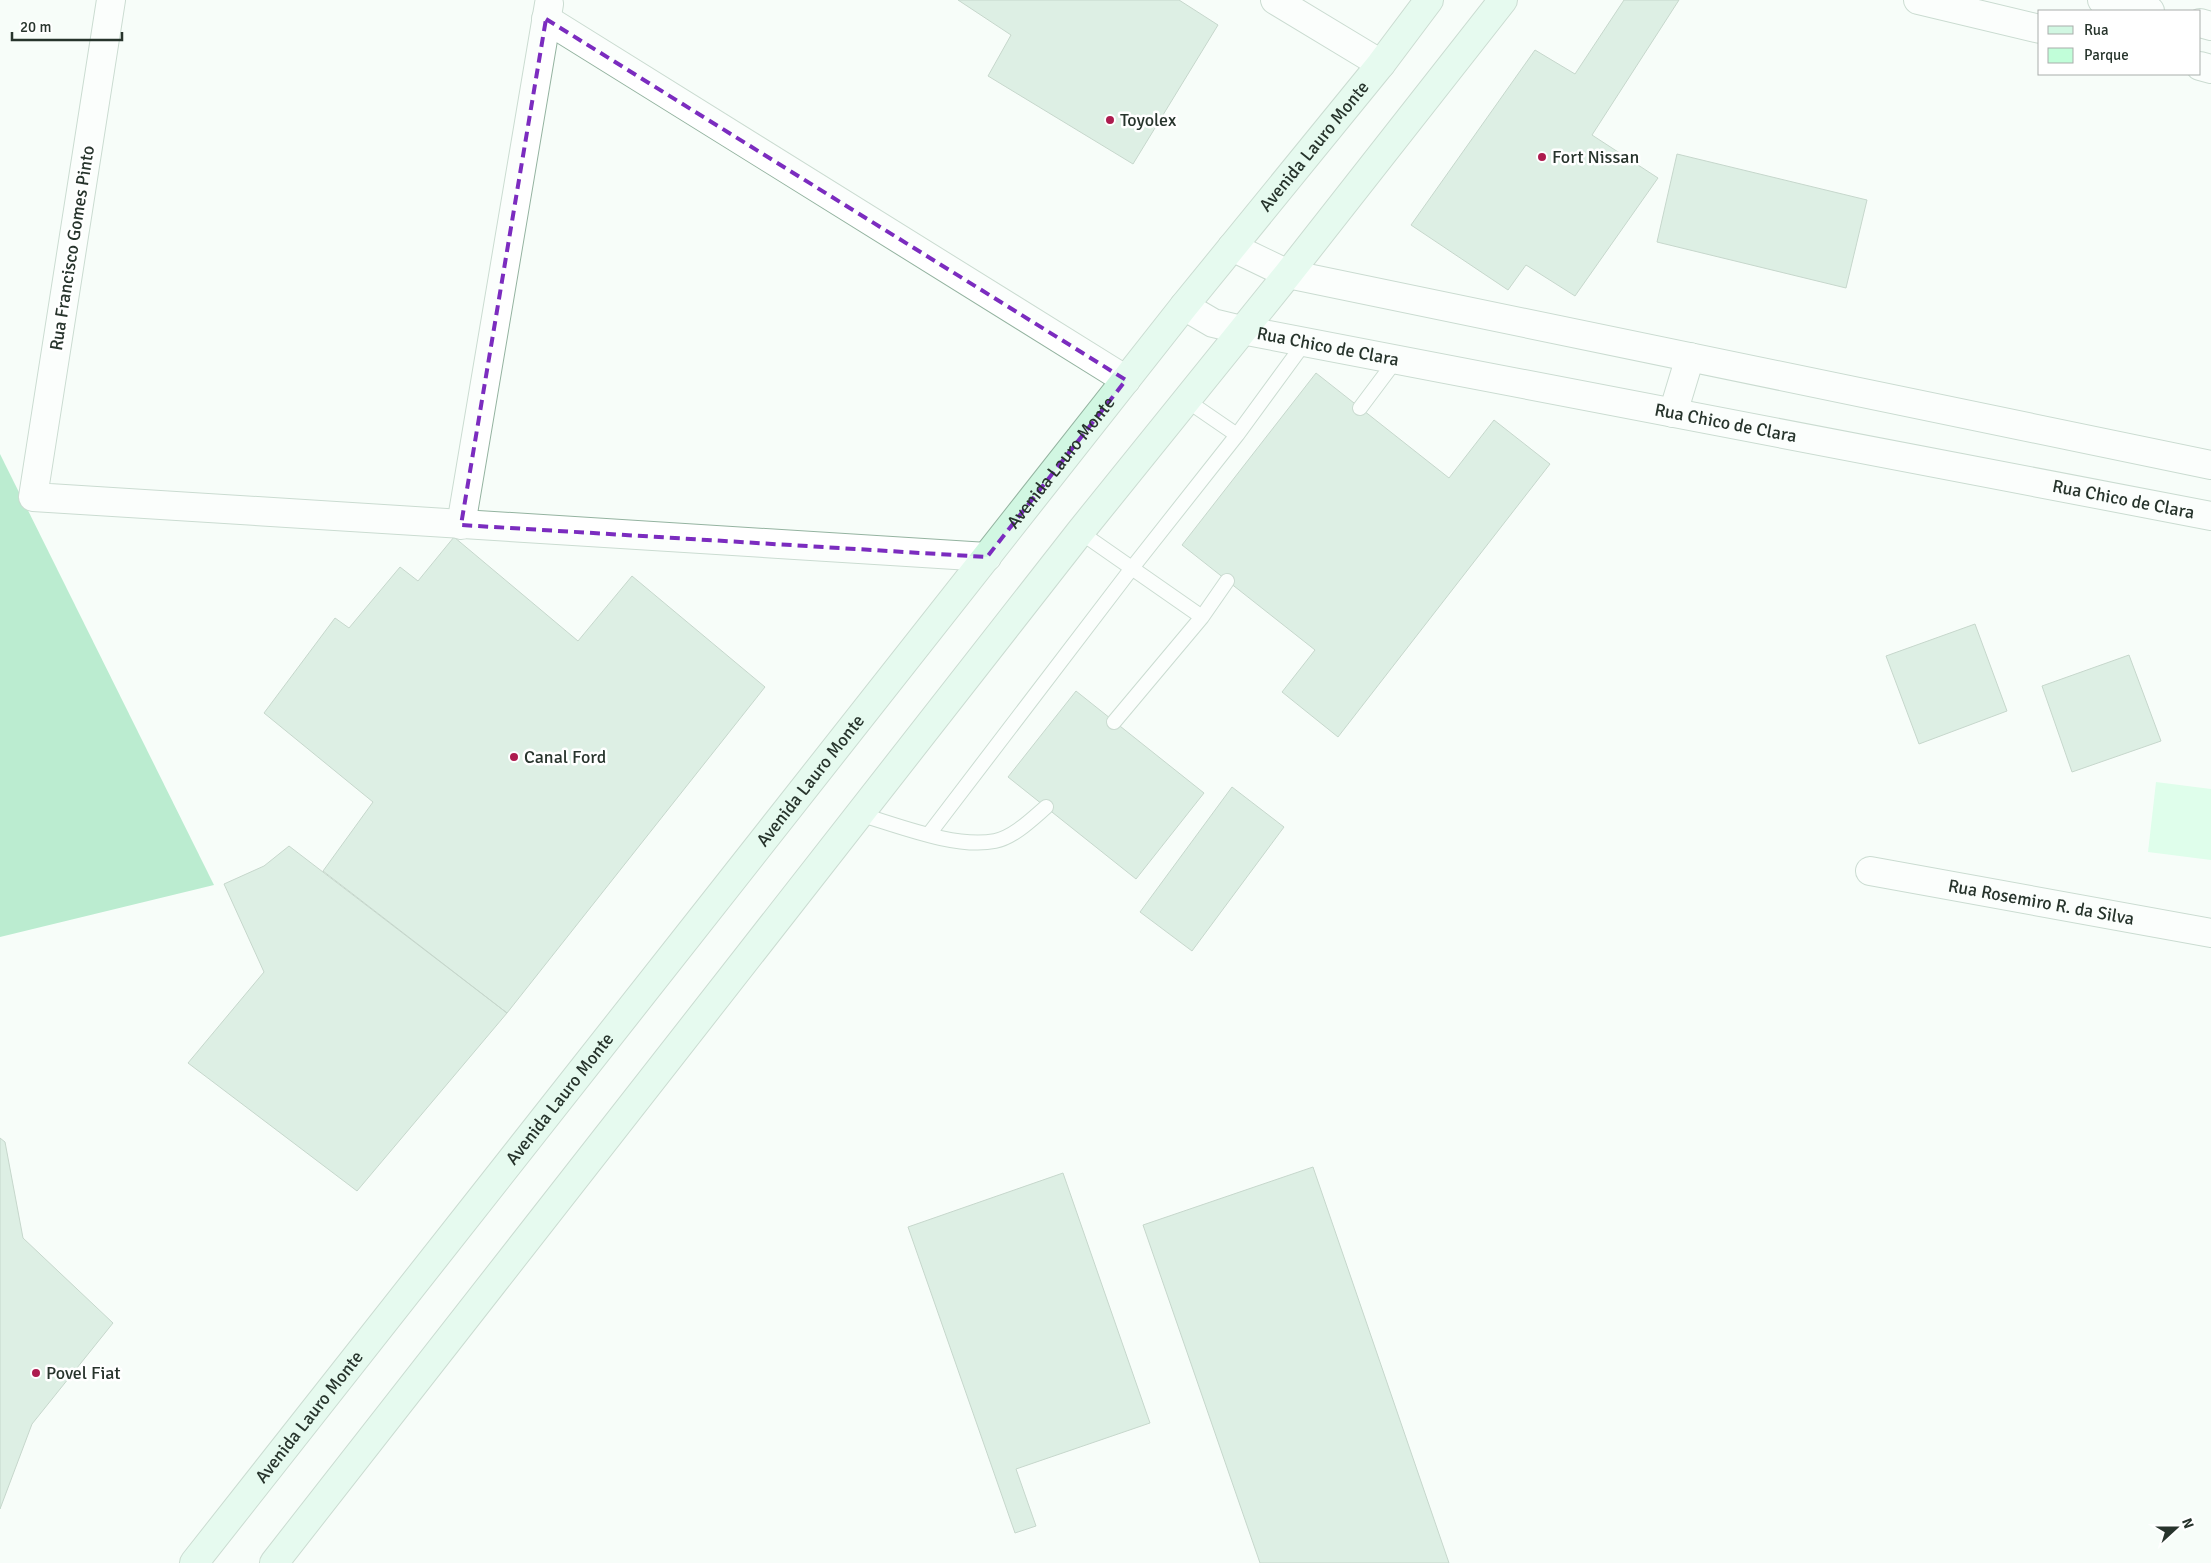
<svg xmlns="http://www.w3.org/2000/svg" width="2211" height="1563" font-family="Signika,sans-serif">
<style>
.green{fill:#c1fed9}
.forest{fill:#71d89e}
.building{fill:#bdddc9;stroke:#8aa995}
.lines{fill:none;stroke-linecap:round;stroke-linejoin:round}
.lane-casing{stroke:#94b3a0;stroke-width:16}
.street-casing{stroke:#94b3a0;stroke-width:30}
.secondary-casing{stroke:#94b3a0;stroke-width:30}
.lane{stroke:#fff;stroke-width:14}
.street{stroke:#fff;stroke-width:28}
.secondary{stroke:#d1f7e2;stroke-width:28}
.marked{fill:none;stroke:#7b2cbf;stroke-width:4;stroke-dasharray:10 6;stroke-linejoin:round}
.poi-dot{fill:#ad1b4e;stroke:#fff;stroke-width:2}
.labels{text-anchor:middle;stroke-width:5;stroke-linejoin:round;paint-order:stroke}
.poi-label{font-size:18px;fill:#27342c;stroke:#fff;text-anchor:start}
.street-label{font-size:18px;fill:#27342c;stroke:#fff}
</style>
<rect width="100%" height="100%" fill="#f7fdf9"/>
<path class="green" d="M2156,782L2211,789V860L2148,852Z"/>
<path class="forest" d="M0,454L214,885L0,937Z"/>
<path class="building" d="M958,0H1179L1218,25L1133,164L988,76L1011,35Z
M1624,0H1679L1592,135L1658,178L1575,296L1526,265L1508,290L1411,225L1535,50L1575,74Z
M1677,154L1867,200L1846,288L1657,242Z
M1316,373L1449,478L1494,420L1550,464L1338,737L1282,692L1315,650L1182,545Z
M454,537L578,641L632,576L765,687L507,1013L323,871L373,802L264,713L335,618L349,628L400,567L418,581Z
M1975,624L2007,711L1919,744L1886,656Z
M2129,655L2161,741L2072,772L2042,686Z
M1076,691L1204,793L1136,879L1008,777Z
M1232,787L1284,827L1192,951L1140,912Z
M289,846L507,1013L357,1191L188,1063L264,972L224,884L264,866Z
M0,1138L5,1142L23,1238L113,1323L32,1424L0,1509Z
M1313,1167L1449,1563H1260L1143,1225Z
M1063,1173L1150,1423L1016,1469L1036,1526L1015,1533L908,1227Z"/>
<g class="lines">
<g class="lane-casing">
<path id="lane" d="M1186,400L1237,435
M1360,408L1396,360
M1080,532L1202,617
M1114,722L1202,617L1227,581
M859,814C897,825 956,849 995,841C1014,837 1032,819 1046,807
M929,834L1132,568L1237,435L1305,342"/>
</g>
<g class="street-casing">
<g id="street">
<path d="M111,0L33,497L987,557"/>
<path d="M1275,0L1381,64"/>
<path d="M1918,0L2040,29"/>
<path d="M2102,0L2150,11"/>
<path d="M546,19L1126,380"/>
<path d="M2200,23L2211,26"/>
<path d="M2200,66L2211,69"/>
<path d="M1232,247L1288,274L2211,465"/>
<path id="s1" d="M1184,306L1213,323L1242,330L2211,516"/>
<path d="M1673,413L1690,357"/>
<path d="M461,525L549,4"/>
<path id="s2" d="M1870,871L2211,933"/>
</g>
</g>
<g class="secondary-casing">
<g id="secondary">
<path id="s3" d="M194,1563L1184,306L1381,64L1429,0"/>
<path d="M274,1563L1080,532L1288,274L1503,0"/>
</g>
</g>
<use href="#lane" class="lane"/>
<use href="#street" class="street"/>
<use href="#secondary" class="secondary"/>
</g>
<path d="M0 0H2211V1563H0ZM546,19L1126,380L987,557L461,525Z" fill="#f7fdf9" fill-opacity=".55" fill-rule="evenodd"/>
<path class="marked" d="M546,19L1126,380L987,557L461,525Z"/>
<g class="poi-dot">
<circle cx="1110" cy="120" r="5"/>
<circle cx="1542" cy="157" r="5"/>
<circle cx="514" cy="757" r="5"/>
<circle cx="36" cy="1373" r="5"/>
</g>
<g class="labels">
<g class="poi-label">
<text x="1120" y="126">Toyolex</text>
<text x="1552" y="163">Fort Nissan</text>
<text x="524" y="763">Canal Ford</text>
<text x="46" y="1379">Povel Fiat</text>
</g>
<g class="street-label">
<text dy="6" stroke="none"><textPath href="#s3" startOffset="1806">Avenida Lauro Monte</textPath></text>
<text transform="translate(72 248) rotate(-81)" y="6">Rua Francisco Gomes Pinto</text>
<text dy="6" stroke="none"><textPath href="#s1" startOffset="151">Rua Chico de Clara</textPath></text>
<text dy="6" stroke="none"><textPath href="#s1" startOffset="556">Rua Chico de Clara</textPath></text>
<text dy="6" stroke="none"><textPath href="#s3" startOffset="1401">Avenida Lauro Monte</textPath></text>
<text dy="6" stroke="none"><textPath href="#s1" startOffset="961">Rua Chico de Clara</textPath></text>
<text dy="6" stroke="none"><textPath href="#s3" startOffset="996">Avenida Lauro Monte</textPath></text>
<text dy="6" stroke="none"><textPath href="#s2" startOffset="174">Rua Rosemiro R. da Silva</textPath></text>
<text dy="6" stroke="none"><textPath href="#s3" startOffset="591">Avenida Lauro Monte</textPath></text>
<text dy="6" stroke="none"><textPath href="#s3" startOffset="186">Avenida Lauro Monte</textPath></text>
</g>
</g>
<rect x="2038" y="10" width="162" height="65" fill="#ffffff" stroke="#a9aeab"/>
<rect x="2048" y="26" width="25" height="8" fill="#d1f7e2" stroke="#a9aeab"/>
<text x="2084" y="35" font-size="15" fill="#27342c">Rua</text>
<rect x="2048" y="48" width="25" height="15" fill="#c1fed9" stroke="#a9aeab"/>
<text x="2084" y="60" font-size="15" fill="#27342c">Parque</text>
<g transform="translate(2176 1528) rotate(69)" stroke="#ffffff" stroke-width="4" paint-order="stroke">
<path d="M0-4L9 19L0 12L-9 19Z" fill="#27342c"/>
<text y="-8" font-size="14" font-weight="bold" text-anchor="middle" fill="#27342c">N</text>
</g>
<path d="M12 32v8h110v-8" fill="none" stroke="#27342c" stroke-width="2.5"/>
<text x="20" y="32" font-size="15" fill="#27342c" stroke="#ffffff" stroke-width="4" paint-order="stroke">20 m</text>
</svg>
